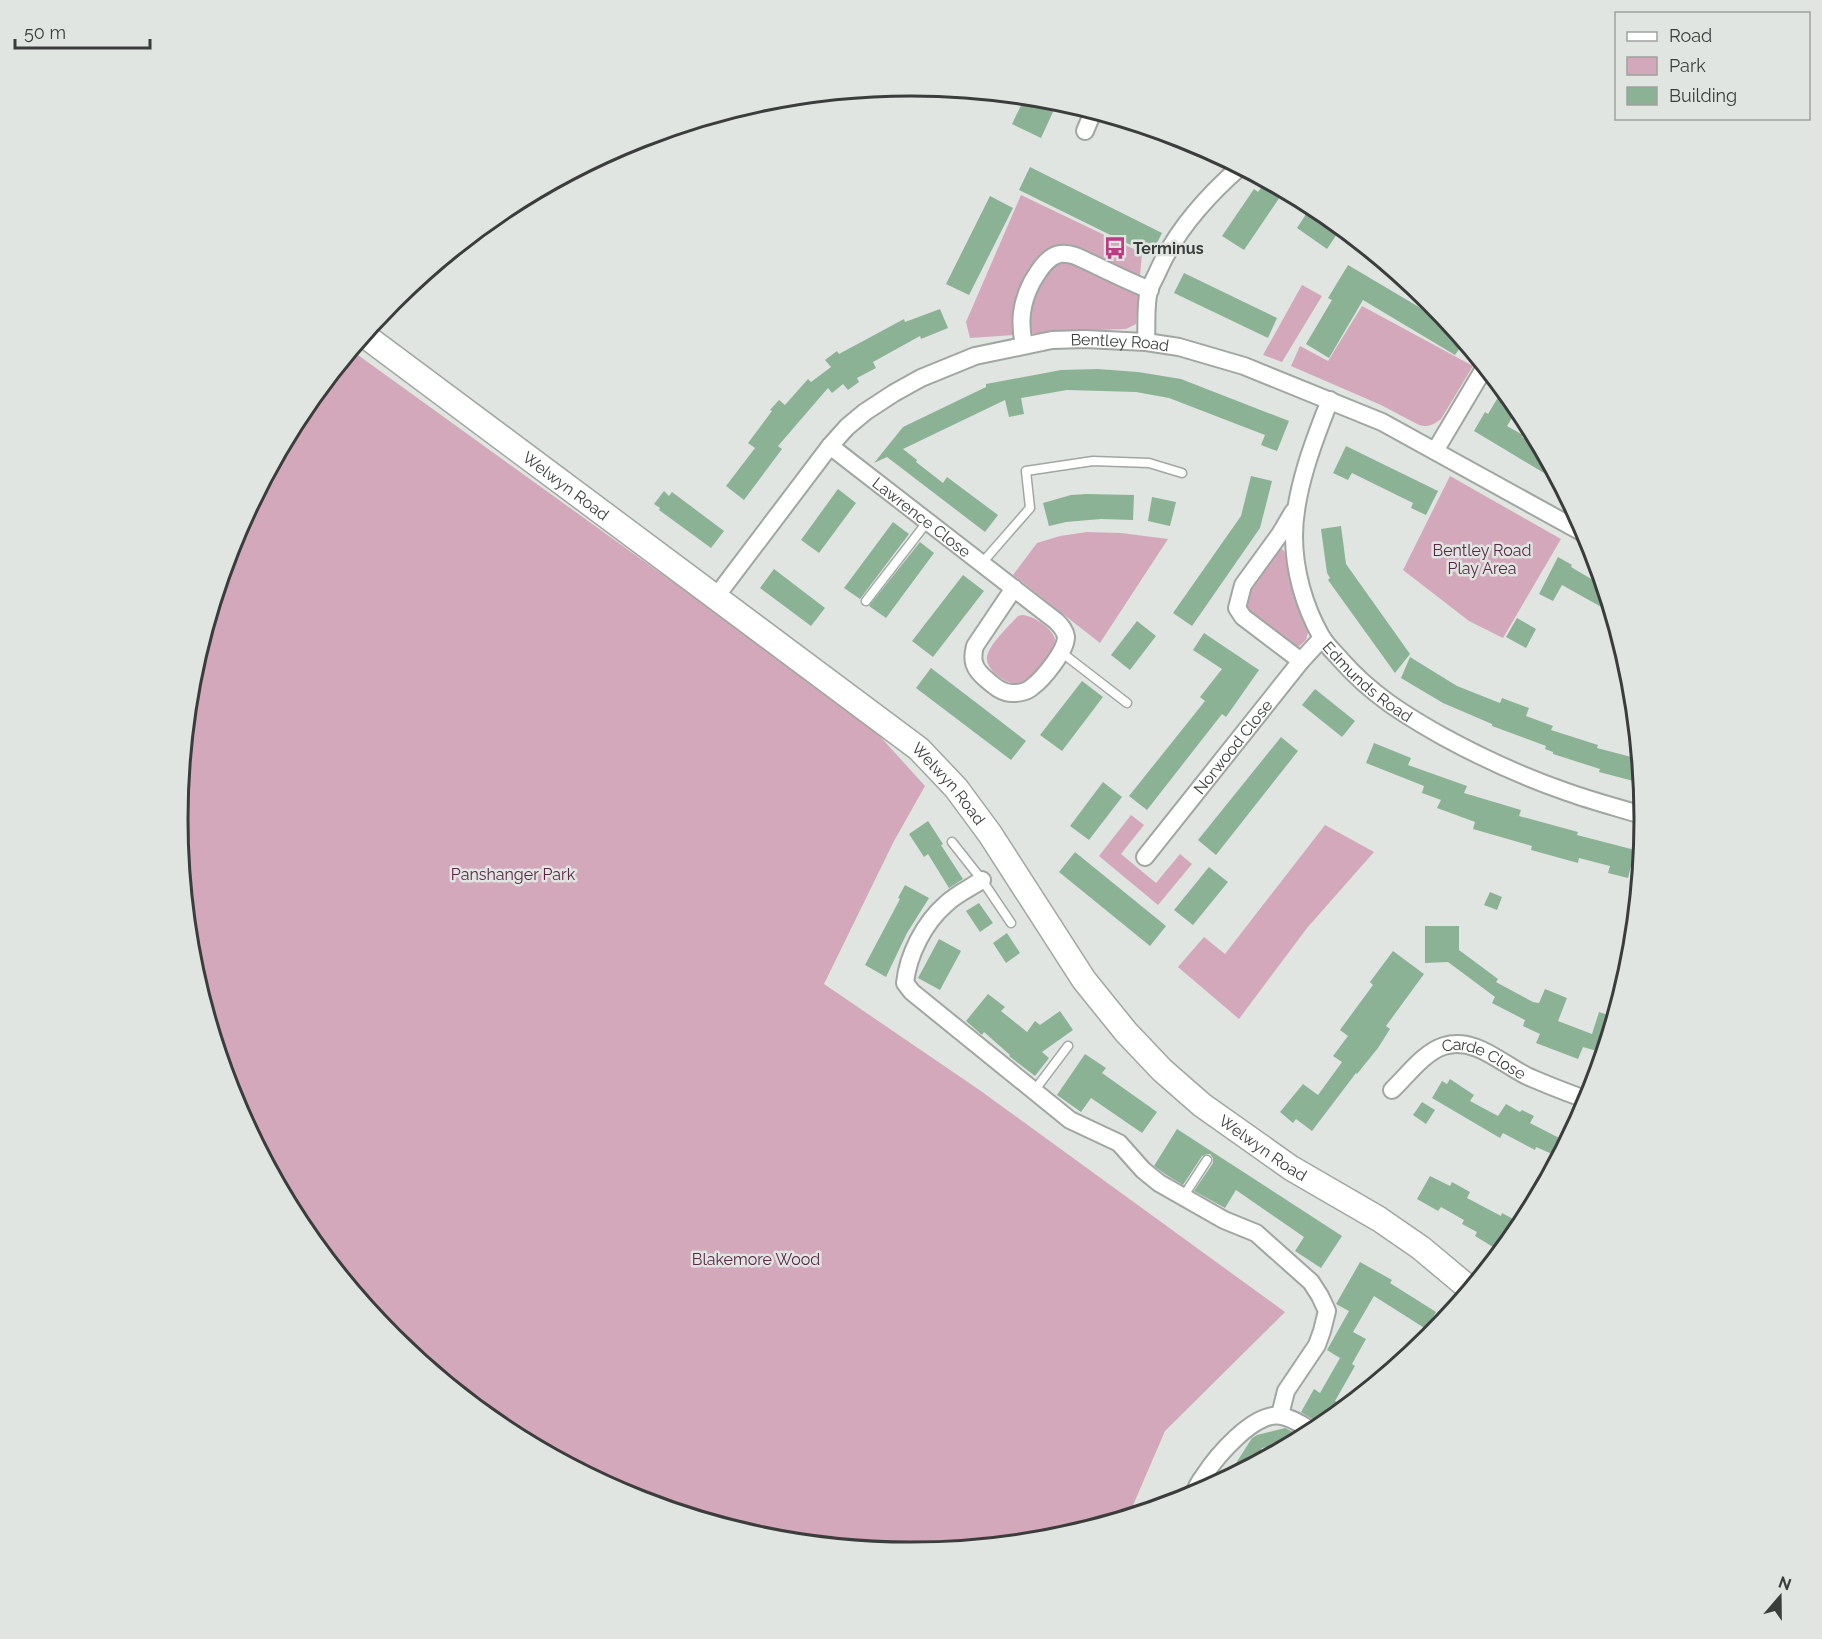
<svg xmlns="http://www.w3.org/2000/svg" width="1822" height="1639" font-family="Raleway,sans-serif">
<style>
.green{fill:#d3a8bb}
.building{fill:#8cb295}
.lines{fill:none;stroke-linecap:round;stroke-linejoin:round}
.lane-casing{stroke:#a0a6a2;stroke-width:11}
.street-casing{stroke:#a0a6a2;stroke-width:20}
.secondary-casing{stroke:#a0a6a2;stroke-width:27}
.lane{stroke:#fff;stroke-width:8}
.street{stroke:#fff;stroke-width:16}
.secondary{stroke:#fff;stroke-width:24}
.labels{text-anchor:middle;stroke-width:5;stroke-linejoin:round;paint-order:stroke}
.poi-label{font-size:16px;font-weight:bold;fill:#3b3d3c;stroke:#e0e5e1;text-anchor:start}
.street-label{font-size:16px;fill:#3b3d3c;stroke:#e0e5e1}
.park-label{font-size:16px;fill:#5d2644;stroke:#e0e5e1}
.rim{fill:none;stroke:#3b3d3c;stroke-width:3}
</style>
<rect width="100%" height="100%" fill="#e0e5e1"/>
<path class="green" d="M1021,195L1142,253L1136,324L1126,329L1070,331L970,338L966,322Z
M1302,285L1322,296L1282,362L1263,355Z
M1362,306L1473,366L1441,419C1434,424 1428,428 1419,425L1381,405L1291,366L1300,346L1328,361Z
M351,350L867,722L925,786L894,841L824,984L978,1089L1285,1312L1165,1431L1128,1517L1054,1539L911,1553L767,1539L630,1497L503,1430L392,1338L301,1227L233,1100L191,962L177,819L191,676L233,538L301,411Z
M1450,476L1561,539L1503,638L1469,621L1403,570Z
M1087,532L1121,533L1168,539L1100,643L1013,575L1037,543L1060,536Z
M1282,549L1287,554L1309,628L1306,640L1295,650L1247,612V597L1278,550Z
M1022,615C1035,616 1056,630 1056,644L1028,682C1015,691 985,672 987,657C989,644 1009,626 1018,616Z
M1131,815L1144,825L1121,854L1156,883L1180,854L1192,864L1158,905L1099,856Z
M1325,825L1374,852L1307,928L1239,1019L1178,967L1204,937L1225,954Z"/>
<path class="building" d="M1025,97L1058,101L1041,138L1012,124Z
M1030,167L1162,233L1151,255L1019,190Z
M1266,181L1284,191L1244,250L1222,236L1254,189L1258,192Z
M990,196L1013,208L969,295L946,284Z
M1312,205L1341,228L1327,249L1297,228Z
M1348,265L1451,326L1464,342L1455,355L1363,300L1329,358L1306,344L1332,300L1328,298Z
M1184,273L1277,318L1268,338L1174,293Z
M940,309L948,328L921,339L920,336L873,362L876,368L857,378L859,382L848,390L843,384L832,393L828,388L778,446L782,449L744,500L726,486L755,448L748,443L772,411L770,410L779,400L785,405L808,379L811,382L831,367L825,360L837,351L839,354L904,319L905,322Z
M1098,369L1138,372L1181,379L1289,421L1277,451L1261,445L1265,435L1169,398L1136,392L1067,390L1021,398L1024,414L1009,417L1005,400L903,449L917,460L916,462L943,483L947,477L998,515L985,532L887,457L874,463L903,427L986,387V384L1061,370Z
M1503,389L1518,408L1507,426L1523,435L1522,437L1540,447L1559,482L1474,431L1485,412L1488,414Z
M1346,446L1438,491L1426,515L1411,508L1413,503L1352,473L1348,480L1333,473Z
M1251,476L1272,481L1260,528L1192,626L1173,613L1241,516Z
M838,489L856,503L819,553L801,540Z
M664,491L669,496L672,492L724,531L711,548L659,510L660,508L654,504Z
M1086,494L1134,495L1133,520L1101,519L1066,522L1049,526L1043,503L1071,495Z
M1152,497L1176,502L1170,526L1148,521Z
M893,522L909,534L860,599L844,588Z
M1341,526L1346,564L1410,654L1395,673L1328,580L1330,578L1327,573L1321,529Z
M920,542L934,553L886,618L869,606Z
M1558,557L1572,565L1571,567L1603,586L1612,613L1562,585L1553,601L1539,594Z
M774,569L825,608L811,626L760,588Z
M963,575L984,591L933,657L912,641Z
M1517,618L1536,629L1526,648L1506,637Z
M1137,621L1156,636L1130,670L1111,655Z
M1204,633L1259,670L1226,717L1222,714L1147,810L1129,796L1205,701L1200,697L1222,669L1193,650Z
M1410,657L1457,686L1500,703L1502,698L1529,708L1526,716L1553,726L1551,730L1598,745L1597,748L1639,759L1641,783L1599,772L1600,769L1553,754V752L1545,749L1546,746L1492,726V724L1443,703L1401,678Z
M931,668L1026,741L1011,760L916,688Z
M1082,681L1103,697L1062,751L1040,735Z
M1315,689L1355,721L1342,737L1302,705Z
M1281,737L1298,751L1216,855L1198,840Z
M1374,743L1411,758L1408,765L1467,786L1464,793L1521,810L1519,816L1578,832L1577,835L1635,850L1628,878L1608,873L1610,866L1579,858L1578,863L1531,850L1532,846L1473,829L1475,822L1437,808L1441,800L1422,793L1424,786L1366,763Z
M1103,782L1122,797L1089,840L1070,826Z
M928,821L943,844L941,845L963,879L949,888L928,854L924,857L909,834Z
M1075,852L1166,926L1150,946L1059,872Z
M1209,867L1228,882L1193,925L1174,910Z
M905,885L929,898L907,933L886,977L865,965L900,899L898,898Z
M1490,892L1502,897L1497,910L1484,905Z
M979,903L993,923L980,932L966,911Z
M1425,926H1459V950L1498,979L1496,982L1533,1002L1539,1003L1545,989L1567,998L1558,1021L1592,1034L1599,1012L1614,1017L1604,1053L1583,1047L1578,1059L1536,1043L1540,1034L1523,1026L1525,1020L1492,1003L1495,997L1448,962L1425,963Z
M1007,933L1020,953L1006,963L993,943Z
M939,939L961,951L940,990L918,978Z
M1393,951L1424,974L1386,1026L1390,1029L1378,1048L1357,1074L1356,1073L1312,1131L1296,1119L1293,1123L1280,1112L1303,1084L1318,1095L1342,1062L1333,1056L1348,1036L1340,1030L1373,985L1370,982Z
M988,994L1005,1007L1001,1011L1027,1032L1035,1021L1040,1025L1060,1011L1073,1030L1042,1052L1049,1058L1035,1076L1009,1056L1010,1055L984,1032L982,1035L966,1021Z
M1085,1054L1106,1068L1102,1073L1157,1112L1142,1133L1091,1098L1081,1112L1057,1095Z
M1450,1079L1474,1095L1470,1101L1498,1116L1506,1104L1520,1112L1522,1110L1534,1116L1530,1123L1567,1142L1559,1157L1536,1147L1535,1150L1503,1133L1500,1138L1432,1098L1442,1081L1447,1084Z
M1422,1102L1435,1110L1426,1124L1413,1115Z
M1177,1129L1342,1236L1321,1268L1295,1251L1304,1237L1236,1190L1225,1208L1194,1191L1213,1163V1158L1210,1154H1207L1202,1156L1183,1185L1165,1174L1154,1166Z
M1430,1176L1450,1186L1452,1182L1470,1192L1467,1198L1501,1216L1502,1213L1515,1220L1498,1250L1475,1236L1477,1232L1462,1224L1464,1220L1441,1207L1438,1211L1417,1199Z
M1360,1262L1392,1280L1390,1283L1436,1312L1426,1329L1374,1296L1353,1332L1366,1339L1352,1364L1355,1366L1335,1401L1339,1403L1330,1418L1324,1415L1319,1423L1301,1412L1314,1389L1320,1393L1340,1358L1327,1350L1349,1311L1336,1304Z
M1285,1428L1299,1435L1294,1443L1288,1446L1283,1444L1262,1448L1251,1466L1226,1479L1252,1438L1257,1435Z"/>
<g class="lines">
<g class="lane-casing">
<path id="lane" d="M982,563L1030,508L1026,471L1093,461L1149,463L1182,473
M866,601L928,521
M1061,652L1127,703
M952,842L982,880L1011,923
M1034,1091L1068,1046
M1183,1197L1207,1160"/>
</g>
<g class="street-casing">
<g id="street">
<path d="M1085,131L1093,112"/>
<path d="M1146,342C1147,325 1145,306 1149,290C1152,283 1156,276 1159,269C1177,229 1207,196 1240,167"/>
<path d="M1024,345C1019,322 1021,303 1032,282C1038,272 1047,256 1060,254C1065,253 1074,255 1078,257C1102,268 1125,280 1150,290"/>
<path id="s1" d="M1330,400C1314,440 1294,492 1294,536C1294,570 1304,606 1321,636C1326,645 1334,652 1341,660C1371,694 1403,714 1442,736C1482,758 1524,777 1567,792C1592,801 1619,808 1645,816"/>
<path id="s2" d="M830,446L1056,621C1061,626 1065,630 1066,637C1066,651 1043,679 1032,687C1028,691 1020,693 1014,693C1003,694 994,686 986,679C974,669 971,661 975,646L1014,588"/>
<path d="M1435,451L1485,367"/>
<path d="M1293,512L1280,534L1243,585L1237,608L1243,617L1301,661"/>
<path id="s3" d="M715,598L830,446L847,427L865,412L894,393L921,378L975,356L1052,340L1085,339L1146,342L1179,347L1244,366L1382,422L1587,535"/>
<path id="s4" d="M1145,857L1301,661L1322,638"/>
<path d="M982,880C970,888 956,894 946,904C924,923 908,955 905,983L912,992L1070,1120L1119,1143L1143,1170L1159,1183L1224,1220L1256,1233L1311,1282L1320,1296L1327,1311L1322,1331L1317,1345L1286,1391L1280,1415"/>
<path id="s5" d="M1392,1090C1407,1076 1424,1052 1444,1046C1475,1036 1503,1065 1529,1077C1548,1085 1569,1094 1589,1100"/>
<path d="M1192,1498C1195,1491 1198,1483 1203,1477C1216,1457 1254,1411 1281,1416C1293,1418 1304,1426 1314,1432"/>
</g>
</g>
<g class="secondary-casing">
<g id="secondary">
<path id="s6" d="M364,335L919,749L956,788L990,834L1084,980L1126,1032L1162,1070L1202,1105L1291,1168L1379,1219L1421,1248L1470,1289"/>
</g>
</g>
<use href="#lane" class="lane"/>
<use href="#street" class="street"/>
<use href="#secondary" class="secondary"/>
</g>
<defs>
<g id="bus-bare" transform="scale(1.8)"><path d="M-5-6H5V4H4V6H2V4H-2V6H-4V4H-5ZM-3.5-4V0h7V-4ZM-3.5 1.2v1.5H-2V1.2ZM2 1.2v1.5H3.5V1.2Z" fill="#bc3b85" stroke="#e0e5e1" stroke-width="2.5" paint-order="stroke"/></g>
</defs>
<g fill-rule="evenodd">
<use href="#bus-bare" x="1115" y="248"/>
</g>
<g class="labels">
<g class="poi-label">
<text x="1133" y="254">Terminus</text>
</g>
<g class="street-label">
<text dy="6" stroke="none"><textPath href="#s3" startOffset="510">Bentley Road</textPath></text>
<text dy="6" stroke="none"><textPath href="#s6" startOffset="252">Welwyn Road</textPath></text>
<text dy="6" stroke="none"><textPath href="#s2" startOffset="116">Lawrence Close</textPath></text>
<text dy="6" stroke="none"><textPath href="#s1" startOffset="312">Edmunds Road</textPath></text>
<text dy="6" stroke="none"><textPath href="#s4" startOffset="141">Norwood Close</textPath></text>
<text dy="6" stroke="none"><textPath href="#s6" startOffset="738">Welwyn Road</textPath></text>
<text dy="6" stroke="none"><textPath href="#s5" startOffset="112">Carde Close</textPath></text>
<text dy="6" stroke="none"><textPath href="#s6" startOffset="1224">Welwyn Road</textPath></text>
</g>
<g class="park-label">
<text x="1482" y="556">Bentley Road<tspan x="1482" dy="18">Play Area</tspan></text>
<text x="513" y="880">Panshanger Park</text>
<text x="756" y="1265">Blakemore Wood</text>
</g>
</g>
<path d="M0 0H1822V1639H0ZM188 819a723 723 0 1 1 1446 0a723 723 0 1 1-1446 0Z" fill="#e0e5e1" fill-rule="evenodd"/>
<path class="rim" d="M188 819a723 723 0 1 1 1446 0a723 723 0 1 1-1446 0Z"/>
<rect x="1615" y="12" width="195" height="108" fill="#e0e5e1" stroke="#9ea29f" stroke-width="1.5"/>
<rect x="1627" y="32" width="30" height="9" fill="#ffffff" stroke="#9ea29f" stroke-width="1.5"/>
<text x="1669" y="42" font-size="18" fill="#3b3d3c">Road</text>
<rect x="1627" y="57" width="30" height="18" fill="#d3a8bb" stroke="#9ea29f" stroke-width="1.5"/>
<text x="1669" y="72" font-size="18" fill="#3b3d3c">Park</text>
<rect x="1627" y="87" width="30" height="18" fill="#8cb295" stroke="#9ea29f" stroke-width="1.5"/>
<text x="1669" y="102" font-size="18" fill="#3b3d3c">Building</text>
<g transform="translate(1780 1597) rotate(20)" stroke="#e0e5e1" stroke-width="4.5" paint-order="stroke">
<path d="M0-4.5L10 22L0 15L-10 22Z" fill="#3b3d3c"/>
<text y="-9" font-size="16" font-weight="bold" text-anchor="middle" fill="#3b3d3c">N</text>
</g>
<path d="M15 39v9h135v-9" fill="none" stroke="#3b3d3c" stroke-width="3"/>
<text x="24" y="39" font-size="18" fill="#3b3d3c" stroke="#e0e5e1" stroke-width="4.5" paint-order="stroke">50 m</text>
</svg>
